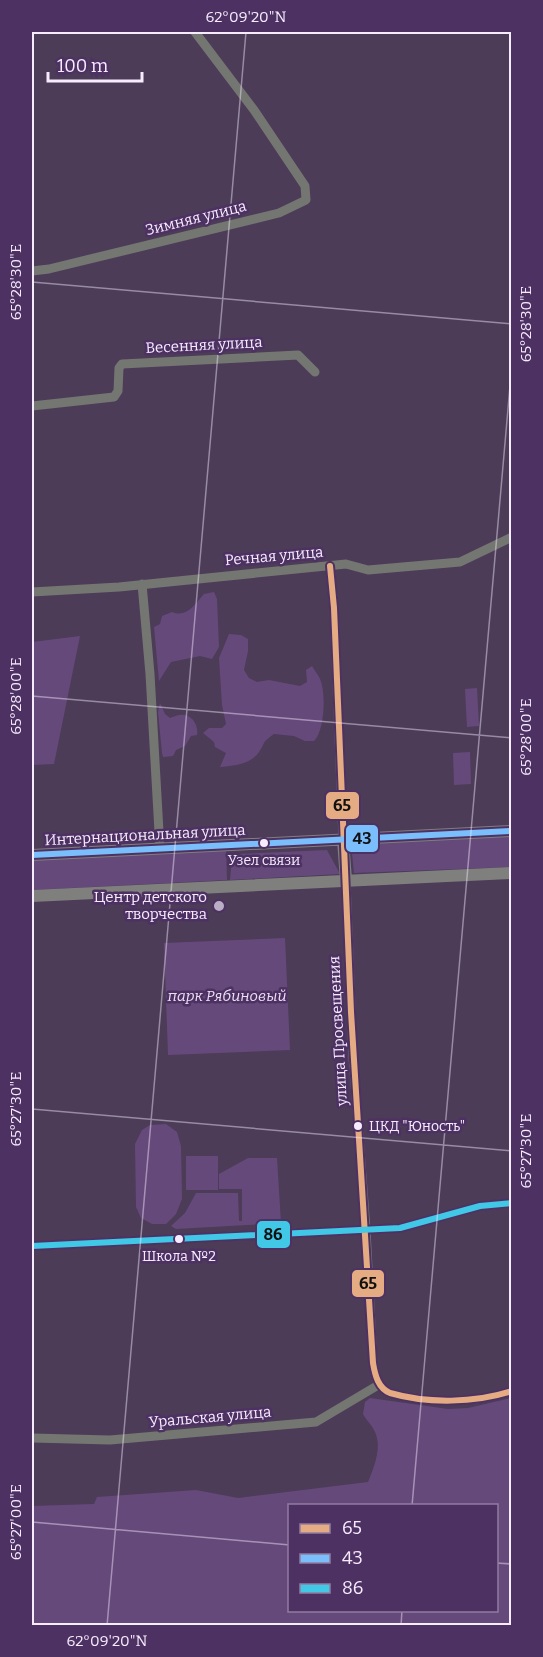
<svg xmlns="http://www.w3.org/2000/svg" width="543" height="1657" font-family="Bitter,serif">
<style>
.green{fill:#66497b;fill-rule:evenodd}
.lines{fill:none;stroke-linecap:round;stroke-linejoin:round}
.minor{stroke:#747672;stroke-width:9}
.major{stroke:#7f7f7d;stroke-width:12}
.bus-1-casing{stroke:#4e3163;stroke-width:10}
.bus-2-casing{stroke:#4e3163;stroke-width:10}
.bus-3-casing{stroke:#4e3163;stroke-width:10}
.bus-1{stroke:#e5ac83;stroke-width:6}
.bus-2{stroke:#7abffc;stroke-width:6}
.bus-3{stroke:#40c8e6;stroke-width:6}
.ticks{fill:none;stroke:#f6ecfe;stroke-width:1.5;stroke-opacity:0.45}
.bus-dot{fill:#f6ecfe;stroke:#4e3163;stroke-width:2}
.poi-dot{fill:#baaec4;stroke:#4e3163;stroke-width:2}
.labels{text-anchor:middle;stroke-width:5;stroke-linejoin:round;paint-order:stroke}
.bus-label{font-size:14px;fill:#f6ecfe;stroke:#4e3163}
.street-label{font-size:15px;fill:#f6ecfe;stroke:#4e3163}
.poi-label{font-size:15px;fill:#f6ecfe;stroke:#4e3163;text-anchor:end}
.park-label{font-size:15px;font-style:italic;fill:#eadff3;stroke:#4e3163}
.line-badge{stroke:#4e3163;stroke-width:2}
.pale-badge-label{font-size:16px;text-anchor:middle;font-weight:bold;fill:#111}
.neatline{fill:none;stroke:#f6ecfe;stroke-width:2}
.ticks-label{font-size:15px;text-anchor:middle;fill:#f6ecfe}
</style>
<rect width="100%" height="100%" fill="#4c3c58"/>
<path class="green" d="M214,592L217,599L219,647L212,659L200,656L171,662L159,681L154,627L160,624L162,616L172,612C187,618 194,605 204,594Z
M229,634L241,635L248,639V651L244,670L249,678L257,682L269,680L300,686L307,682L306,670L312,666C314,670 318,674 320,679C326,692 325,730 314,741H305L294,736L274,734C261,743 266,742 259,752C251,764 233,766 220,767L226,753L215,747L214,742L203,733L209,728H222L226,724L222,705L219,658Z
M80,636L54,764L32,765V642Z
M477,688L479,726L467,727L465,689Z
M160,703L165,714L170,718C173,717 177,715 180,715C191,713 199,725 197,735L191,736L185,746L176,750L173,756L163,757L162,753L158,712Z
M470,752L471,784L454,785L453,753Z
M511,834V867L354,873L351,843Z
M226,848L227,880L32,890V860Z
M327,850L340,874L230,880L231,868L237,854Z
M285,938L290,1050L168,1055L164,943Z
M166,1124L177,1132L181,1146L182,1199L176,1214L166,1224H152L141,1218L136,1207L135,1144L142,1130L150,1125Z
M186,1156H218V1190H186Z
M248,1158H277L281,1223L176,1229L171,1226L185,1213L196,1193H238L239,1221H242V1189H219V1174Z
M370,1398L448,1409L468,1408L511,1398V1625H32V1506L94,1504L97,1497L196,1490L238,1498L368,1482C374,1467 383,1446 374,1430C371,1424 366,1420 363,1414L365,1402ZM290,1506H496V1610H290Z"/>
<g class="lines">
<path class="minor" d="M32,271L49,269L279,213L306,200L305,186L254,110L195,32
M32,406L114,397L118,391L119,368L122,364L298,355L315,372
M330,566L334,608L343,840
M142,584L150,674L160,849
M32,592L119,587L346,564L368,570L460,562L512,537
M346,880L353,1057L366,1229L373,1363C375,1375 378,1388 390,1393C428,1404 475,1403 512,1391
M32,1246L400,1228L480,1206L512,1203
M32,1438L110,1440L316,1422L380,1384"/>
<path class="major" d="M343,840L346,880
M32,855L512,831
M32,896L512,873"/>
<g class="bus-1-casing">
<path id="bus-1" d="M330,566L334,608L351,1012L373,1363C375,1375 378,1388 390,1393C428,1404 475,1403 512,1391"/>
</g>
<g class="bus-2-casing">
<path id="bus-2" d="M32,855L512,831"/>
</g>
<g class="bus-3-casing">
<path id="bus-3" d="M32,1246L400,1228L480,1206L512,1203"/>
</g>
<use href="#bus-1" class="bus-1"/>
<use href="#bus-2" class="bus-2"/>
<use href="#bus-3" class="bus-3"/>
</g>
<path class="ticks" d="M32,282L512,324M32,696L512,738M32,1109L512,1151M412,1506L512,363M32,1522L290,1545M496,1563L512,1564M107,1626L246,32M401,1626L402,1610"/>
<g class="bus-dot">
<circle cx="264" cy="843" r="5"/>
<circle cx="358" cy="1126" r="5"/>
<circle cx="179" cy="1239" r="5"/>
</g>
<circle class="poi-dot" cx="219" cy="906" r="6"/>
<g class="labels">
<g class="bus-label">
<text x="264" y="865">Узел связи</text>
<text x="369" y="1131" text-anchor="start">ЦКД "Юность"</text>
<text x="179" y="1261">Школа №2</text>
</g>
<g class="street-label">
<text transform="translate(196 218) rotate(-14)" y="5">Зимняя улица</text>
<text transform="translate(204 345) rotate(-3)" y="5">Весенняя улица</text>
<text transform="translate(274 556) rotate(-5)" y="5">Речная улица</text>
<text transform="translate(145 835) rotate(-3)" y="5">Интернациональная улица</text>
<text transform="translate(338 1031) rotate(-93)" y="5">улица Просвещения</text>
<text transform="translate(210 1417) rotate(-5)" y="5">Уральская улица</text>
</g>
<g class="poi-label">
<text x="207" y="902">Центр детского<tspan x="207" dy="17">творчества</tspan></text>
</g>
<g class="park-label">
<text x="227" y="1001">парк Рябиновый</text>
</g>
</g>
<g class="line-badge">
<rect x="325" y="791" width="35" height="29" rx="6" fill="#e5ac83"/>
<rect x="345" y="824" width="34" height="29" rx="6" fill="#7abffc"/>
<rect x="256" y="1220" width="35" height="29" rx="6" fill="#40c8e6"/>
<rect x="351" y="1269" width="34" height="29" rx="6" fill="#e5ac83"/>
</g>
<g class="pale-badge-label">
<text x="342" y="811">65</text>
<text x="362" y="844">43</text>
<text x="273" y="1240">86</text>
<text x="368" y="1289">65</text>
</g>
<rect width="543" height="1657" fill="none" stroke="#4e3163" stroke-width="66"/>
<rect x="288" y="1504" width="210" height="108" fill="#4e3163" stroke="#917ca1" stroke-width="1.5"/>
<rect x="300" y="1524" width="30" height="9" fill="#e5ac83" stroke="#917ca1" stroke-width="1.5"/>
<text x="342" y="1534" font-size="18" fill="#f6ecfe">65</text>
<rect x="300" y="1554" width="30" height="9" fill="#7abffc" stroke="#917ca1" stroke-width="1.5"/>
<text x="342" y="1564" font-size="18" fill="#f6ecfe">43</text>
<rect x="300" y="1584" width="30" height="9" fill="#40c8e6" stroke="#917ca1" stroke-width="1.5"/>
<text x="342" y="1594" font-size="18" fill="#f6ecfe">86</text>
<path d="M48 72v9h94v-9" fill="none" stroke="#f6ecfe" stroke-width="3"/>
<text x="57" y="72" font-size="18" fill="#f6ecfe" stroke="#4e3163" stroke-width="4.5" paint-order="stroke">100 m</text>
<rect x="33" y="33" width="477" height="1591" class="neatline"/>
<g class="ticks-label">
<text x="246" y="22">62°09'20"N</text>
<text transform="translate(16 282) rotate(-90)" y="5">65°28'30"E</text>
<text transform="translate(526 324) rotate(-90)" y="5">65°28'30"E</text>
<text transform="translate(16 696) rotate(-90)" y="5">65°28'00"E</text>
<text transform="translate(526 737) rotate(-90)" y="5">65°28'00"E</text>
<text transform="translate(16 1109) rotate(-90)" y="5">65°27'30"E</text>
<text transform="translate(526 1151) rotate(-90)" y="5">65°27'30"E</text>
<text transform="translate(16 1522) rotate(-90)" y="5">65°27'00"E</text>
<text x="107" y="1646">62°09'20"N</text>
</g>
</svg>
